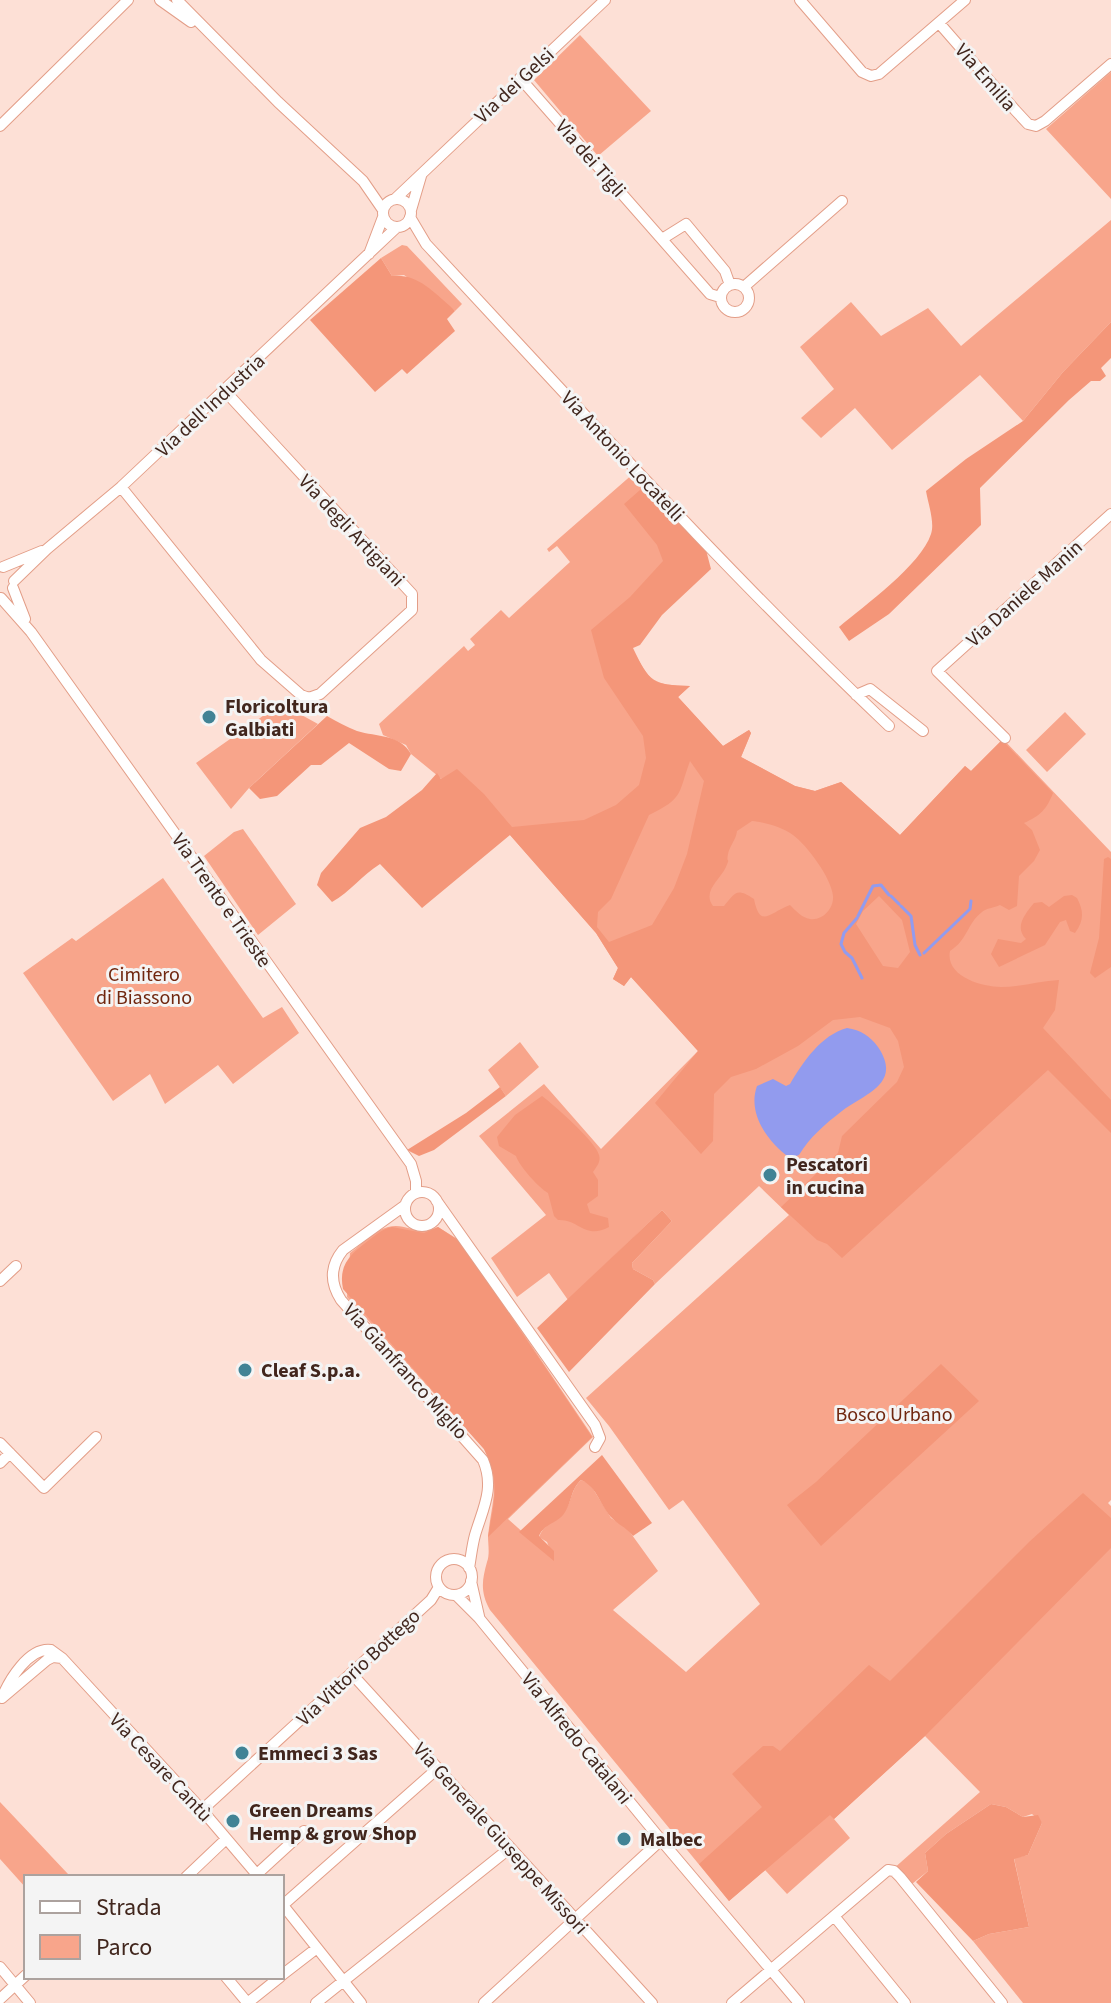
<svg xmlns="http://www.w3.org/2000/svg" width="1111" height="2003" font-family="'Source Sans 3',sans-serif">
<style>
.green{fill:#f8a58b}
.forest{fill:#f49679;fill-rule:evenodd}
.water{fill:#929bee}
.lines{fill:none;stroke-linecap:round;stroke-linejoin:round}
.stream{stroke:#929bee;stroke-width:3}
.minor-casing{stroke:#e39e88;stroke-width:12}
.minor{stroke:#fff;stroke-width:10}
.poi-dot{fill:#418395;stroke:#f4f4f4;stroke-width:3}
.labels{text-anchor:middle;stroke-width:6;stroke-linejoin:round;paint-order:stroke}
.street-label{font-size:20px;fill:#41261d;stroke:#f4f4f4}
.poi-label{font-size:20px;font-weight:bold;fill:#41261d;stroke:#f4f4f4;text-anchor:start}
.park-label{font-size:20px;fill:#70270f;stroke:#f4f4f4}
</style>
<rect width="100%" height="100%" fill="#fde0d6"/>
<path class="green" d="M580,35L651,111L598,156L534,80Z
M1111,72V199L1046,129Z
M1111,220V322L1063,372L1023,421L980,375L892,450L855,408L821,438L801,418L834,389L800,347L851,302L881,336L928,308L961,346Z
M402,245L407,246L462,304L455,311L404,275L392,276L381,258Z
M634,473L706,550L632,648C650,682 652,685 690,686L678,697L723,746L749,730L751,733L741,757L795,786L815,791L841,782L900,835L965,766L971,771L1003,739L1111,852V1500L1108,1503L1111,1506V2003H1023L973,1941L989,1934L1029,1927L1014,1858L1028,1855L1042,1823L1032,1814L1023,1817L1006,1807L991,1804L946,1834L925,1853L928,1871L907,1888L892,1870L980,1792L925,1736L834,1819L850,1838L787,1894L765,1870L729,1901L490,1610C480,1592 482,1580 487,1562C490,1554 488,1544 488,1536C492,1500 501,1484 484,1449L347,1297L350,1253C361,1245 374,1230 388,1227C407,1222 415,1237 438,1227L462,1242L593,1437L508,1519L554,1560L547,1542L539,1537C544,1523 558,1520 566,1509C572,1499 572,1488 581,1480L590,1484L611,1518L627,1528L658,1571L613,1610L686,1672L760,1604L683,1500L669,1510L609,1426L586,1398L789,1215L759,1186L655,1284L653,1280L633,1269L632,1263L672,1221L662,1210L568,1300L549,1273L517,1297L491,1258L546,1215L479,1136L544,1084L601,1149L698,1051L631,977L624,986L613,979L618,968L596,933L510,835L411,754L406,745L383,735L379,724L464,646L468,651L475,645L470,639L501,610L509,618L570,562L557,546L549,552L547,549Z
M284,701L298,713L318,724L249,788L231,809L196,763Z
M1065,712L1086,734L1047,772L1026,750Z
M243,829L296,904L258,935L204,856L234,832Z
M163,878L263,1018L282,1007L299,1033L233,1084L218,1065L165,1104L150,1074L113,1101L23,973L72,938L76,941Z
M520,1042L539,1067L506,1096L488,1070Z
M0,1802L68,1874L64,1877H26V1888L0,1859Z"/>
<path class="forest" d="M381,258L392,276C416,273 433,291 450,306L455,311L447,319L455,331L407,374L402,369L375,392L310,320Z
M1111,322V358L1101,368L1106,376L1100,381H1091L1069,400L980,488L981,525L889,614L849,641L839,627C864,606 921,565 931,534C935,523 928,503 926,491L966,459L1023,421L1063,372Z
M648,483L706,550L711,569L662,615L640,645L633,648C650,683 652,685 690,686L678,697L723,746L749,730L751,733L741,757L795,786L815,791L841,782L900,835L965,766L971,771L1002,740L1053,793C1047,809 1040,816 1024,823L1032,830L1040,850L1034,861L1019,876L1017,906L1009,910L1000,905C994,908 986,908 982,912C967,923 968,940 950,951C945,976 981,987 1001,987C1020,987 1040,981 1059,980L1055,1010L1043,1028L1111,1100V1133L1048,1070L842,1258L827,1244L817,1240L781,1207L838,1153L842,1136L897,1082L904,1067L898,1041L890,1028L860,1017L833,1020L798,1046L756,1069L731,1077L714,1094L713,1141L701,1154L655,1103L698,1051L631,977L624,986L613,979L618,968L596,933L510,835L422,908L380,864C362,875 350,892 332,902L317,885L321,873L360,828L386,817L422,790L437,773L441,779L457,769L484,794L512,827L584,820L616,805L639,785L646,758L643,736L604,678L591,630L630,597L663,561L657,545L624,504ZM690,761L704,781L687,854L674,888L652,925L609,942L597,927L598,912L611,899L649,815C684,798 678,794 690,761ZM752,821C764,822 782,827 793,835C807,845 832,879 833,896C834,908 823,921 810,919C802,918 795,910 790,905C769,913 760,929 754,899C736,887 735,893 724,906H713C702,891 720,880 726,867C731,855 726,866 728,854C730,845 736,840 737,831ZM879,896L902,920L910,952L898,968L883,966L856,924L863,911Z
M327,716C336,721 347,727 357,731C377,737 400,734 411,754L401,771L389,769L349,743L321,765H311L277,796L260,799L249,788Z
M1108,857L1111,859V967L1095,978L1090,973L1099,938L1104,859Z
M1072,895L1077,898C1084,911 1084,921 1075,933L1070,931L1066,920L1060,922L1045,945L999,967L991,954L998,939L1021,943L1026,939C1014,927 1025,914 1034,903L1042,902L1049,907L1064,896Z
M500,1087L506,1096L434,1150L419,1156L407,1150L466,1113Z
M542,1096C554,1105 596,1142 599,1155C601,1162 597,1166 593,1172L598,1180V1196L587,1204L590,1213L608,1218L609,1227C585,1240 579,1219 558,1220L554,1216L548,1193C539,1188 519,1166 516,1156L499,1146L497,1137L515,1115Z
M662,1210L672,1221L632,1263L633,1269L653,1280L655,1284L569,1372L537,1328Z
M392,1227L424,1233L438,1227L461,1242L592,1437L488,1537C494,1501 501,1482 484,1449L343,1289C338,1264 351,1254 369,1240C377,1234 382,1229 392,1227Z
M941,1364L979,1401L821,1546L787,1505L816,1482Z
M602,1455L652,1523L633,1536C627,1528 620,1526 613,1519C600,1507 598,1487 581,1480C570,1490 572,1504 563,1515C555,1524 544,1524 539,1536L554,1551V1561L519,1532Z
M1083,1493L1111,1518V1548L925,1736L834,1819L830,1815L729,1901L699,1864L762,1807L732,1774L763,1746H773L780,1751L869,1665L890,1681L1029,1542Z
M991,1804L1006,1807L1023,1817L1038,1815L1042,1823L1028,1855L1014,1859L1029,1927L989,1934L973,1941L916,1882L928,1871L925,1853L946,1834Z"/>
<path class="water" d="M847,1028C861,1030 870,1036 878,1047C903,1084 864,1094 842,1111C825,1124 810,1137 799,1155L790,1158C768,1142 747,1114 757,1086L773,1079L786,1086L790,1084C803,1062 821,1035 847,1028Z"/>
<g class="lines">
<path class="stream" d="M891,896L899,904
M901,906L910,915
M858,916L873,886L881,885L889,895
M911,916L915,945L920,955
M857,918L844,933L841,944L845,952L852,958L862,978
M924,953L970,909L971,901
M790,1158L792,1164"/>
<g class="minor-casing">
<path id="minor" d="M160,0L191,22
M177,0L278,102L363,181L383,210
M800,0L862,72L871,76L879,74L965,0
M939,23L1015,110L1028,124L1036,126L1045,121L1111,64
M520,78L710,294L720,297
M0,126L128,0
M395,199L605,0
M383 213a14 14 0 1 1 28 0a14 14 0 1 1-28 0Z
M411,210L421,176
M410,217L426,244C578,407 727,573 889,726
M662,239L686,224L725,271L730,285
M369,254L383,217
M721 298a14 14 0 1 1 28 0a14 14 0 1 1-28 0Z
M745,286L842,201
M121,487L261,660L301,695L309,698L320,694L412,610V594L225,391
M3,567L42,551
M14,581L47,549L121,487L397,227
M13,588L25,619
M1,598L31,632L411,1164L416,1181V1193
M856,695L870,689L923,731
M1005,738L937,671L1111,514
M405 1209a17 17 0 1 1 34 0a17 17 0 1 1-34 0Z
M436,1200L595,1425L600,1438L595,1447
M404,1206L343,1250C330,1266 330,1283 341,1300L483,1460C495,1488 483,1508 475,1535C472,1546 471,1557 469,1568
M0,1281L16,1266
M0,1443L44,1488L96,1437
M0,1463L10,1453
M436 1577a18 18 0 1 1 36 0a18 18 0 1 1-36 0Z
M471,1581L479,1616
M457,1596L479,1618L666,1846L799,2003
M351,1673L652,2003
M2,1698C9,1680 29,1647 51,1650L62,1658L202,1810L259,1877
M2,1698L47,1660L53,1657L62,1658
M202,1810L431,1600L439,1587
M257,1874L304,1831
M186,1877L226,1839
M282,1904L361,2003
M283,1905L437,1769
M834,1916L905,2003
M0,1967L30,2003
M282,1975L317,1948
M226,1977L246,2001H250L280,1977
M0,1999L26,1975
M316,2003L510,1848
M484,2003L661,1840
M732,2003L888,1870L894,1871L900,1877L1002,2003"/>
</g>
<use href="#minor" class="minor"/>
</g>
<g class="poi-dot">
<circle cx="209" cy="717" r="8"/>
<circle cx="770" cy="1175" r="8"/>
<circle cx="245" cy="1370" r="8"/>
<circle cx="242" cy="1753" r="8"/>
<circle cx="233" cy="1821" r="8"/>
<circle cx="624" cy="1839" r="8"/>
</g>
<g class="labels">
<g class="street-label">
<text transform="translate(986 77) rotate(49)" y="7">Via Emilia</text>
<text transform="translate(514 85) rotate(-43)" y="7">Via dei Gelsi</text>
<text transform="translate(591 158) rotate(49)" y="7">Via dei Tigli</text>
<text transform="translate(210 405) rotate(-43)" y="7">Via dell'Industria</text>
<text transform="translate(623 456) rotate(47)" y="7">Via Antonio Locatelli</text>
<text transform="translate(352 530) rotate(47)" y="7">Via degli Artigiani</text>
<text transform="translate(1024 593) rotate(-42)" y="7">Via Daniele Manin</text>
<text transform="translate(222 900) rotate(55)" y="7">Via Trento e Trieste</text>
<text transform="translate(406 1371) rotate(48)" y="7">Via Gianfranco Miglio</text>
<text transform="translate(358 1667) rotate(-43)" y="7">Via Vittorio Bottego</text>
<text transform="translate(577 1738) rotate(51)" y="7">Via Alfredo Catalani</text>
<text transform="translate(161 1767) rotate(47)" y="7">Via Cesare Cantù</text>
<text transform="translate(501 1838) rotate(48)" y="7">Via Generale Giuseppe Missori</text>
</g>
<g class="poi-label">
<text x="225" y="713">Floricoltura<tspan x="225" dy="23">Galbiati</tspan></text>
<text x="786" y="1171">Pescatori<tspan x="786" dy="23">in cucina</tspan></text>
<text x="261" y="1377">Cleaf S.p.a.</text>
<text x="258" y="1760">Emmeci 3 Sas</text>
<text x="249" y="1817">Green Dreams<tspan x="249" dy="23">Hemp &amp; grow Shop</tspan></text>
<text x="640" y="1846">Malbec</text>
</g>
<g class="park-label">
<text x="144" y="981">Cimitero<tspan x="144" dy="23">di Biassono</tspan></text>
<text x="894" y="1421">Bosco Urbano</text>
</g>
</g>
<rect x="24" y="1875" width="260" height="104" fill="#f4f4f4" stroke="#aca29e" stroke-width="2"/>
<rect x="40" y="1901" width="40" height="12" fill="#ffffff" stroke="#aca29e" stroke-width="2"/>
<text x="96" y="1915" font-size="24" fill="#41261d">Strada</text>
<rect x="40" y="1935" width="40" height="24" fill="#f8a58b" stroke="#aca29e" stroke-width="2"/>
<text x="96" y="1955" font-size="24" fill="#41261d">Parco</text>
</svg>
